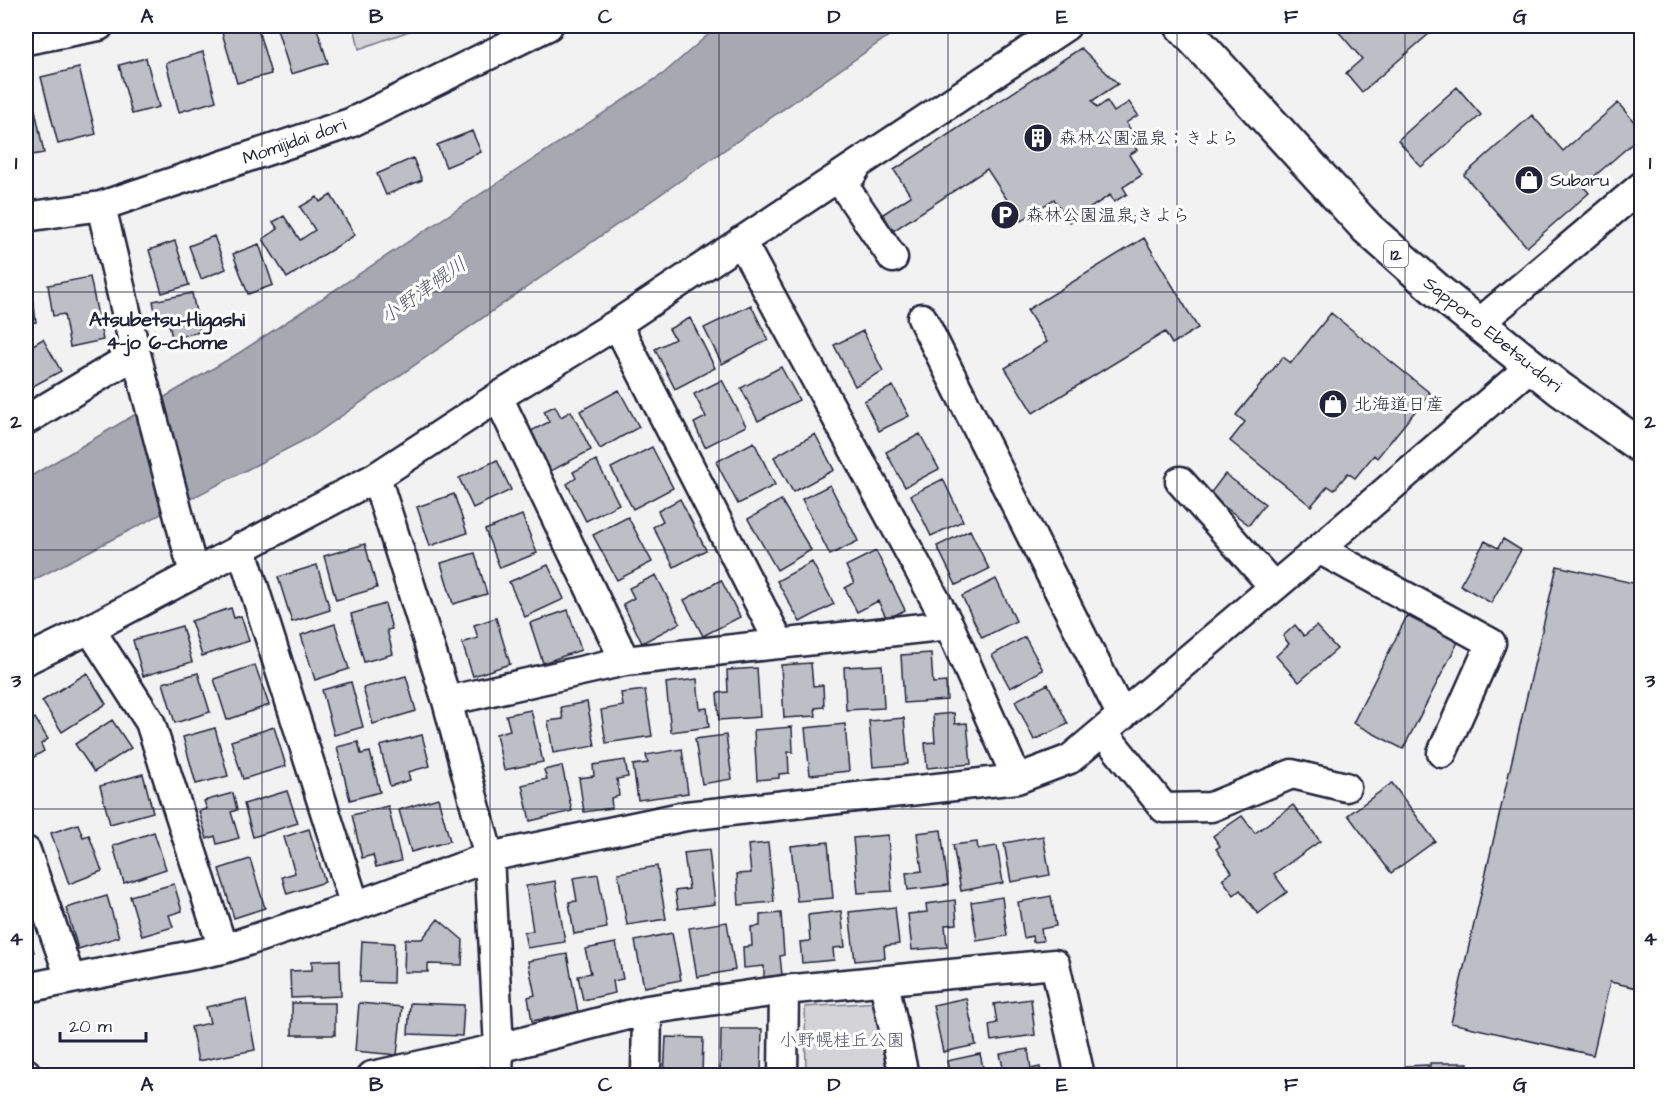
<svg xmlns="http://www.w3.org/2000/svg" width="1667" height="1101" font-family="'Architects Daughter','Klee One',sans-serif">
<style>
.green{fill:#d3d3d8;stroke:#7a7a8a;stroke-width:1.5}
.water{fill:#a8a8b2;stroke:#727282;stroke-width:1.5}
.building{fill:#bebec6;stroke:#22223b;stroke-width:1.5}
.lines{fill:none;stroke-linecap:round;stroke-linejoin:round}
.minor-casing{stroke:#22223b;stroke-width:33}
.highway-casing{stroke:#22223b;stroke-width:38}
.minor{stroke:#fff;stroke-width:28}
.highway{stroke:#fff;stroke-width:33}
.grid{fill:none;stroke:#22223b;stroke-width:1.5;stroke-opacity:0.55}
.labels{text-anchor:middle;stroke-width:6;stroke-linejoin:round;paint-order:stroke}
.shield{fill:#fff;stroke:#646476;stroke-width:1.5}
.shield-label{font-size:16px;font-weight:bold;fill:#22223b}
.poi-label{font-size:18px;fill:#22223b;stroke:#fff;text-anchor:start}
.street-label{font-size:18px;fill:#22223b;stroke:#fff}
.park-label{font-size:18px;fill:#57576a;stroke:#fff}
.water-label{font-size:20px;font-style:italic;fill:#58586b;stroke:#fff}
.neighbourhood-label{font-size:20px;font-weight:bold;fill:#22223b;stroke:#fff}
.neatline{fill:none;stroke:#22223b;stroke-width:2}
.grid-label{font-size:20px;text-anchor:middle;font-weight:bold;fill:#22223b}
</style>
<rect width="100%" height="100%" fill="#f2f2f3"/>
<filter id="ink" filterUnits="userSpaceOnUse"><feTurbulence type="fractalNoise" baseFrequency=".0167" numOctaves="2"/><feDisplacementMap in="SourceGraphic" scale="12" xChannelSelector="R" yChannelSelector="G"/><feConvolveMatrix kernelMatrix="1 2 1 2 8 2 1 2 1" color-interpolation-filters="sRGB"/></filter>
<g filter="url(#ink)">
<path class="green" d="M354,26H423L359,49Z
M877,1002L893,1075H806L805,1007Z"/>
<path class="water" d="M718,26H903L314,435L26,584V479L239,353L663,74Z"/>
<path class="building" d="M220,26H257L271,74L237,83Z
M276,26H316L328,63L291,74Z
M1343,26H1438L1362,92L1346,73L1362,59L1337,30Z
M1081,48L1118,84L1092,101L1097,108L1107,101L1114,112L1129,102L1138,115L1126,123L1135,136L1130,139L1137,150L1129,155L1142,175L1123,187L1127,194L1114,202L1110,195L1069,222L1054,199L1021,221L987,169L893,231L883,214L911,196L894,170Z
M203,52L216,101L179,112L166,63Z
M146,58L159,107L132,114L119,65Z
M79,68L96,134L58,144L41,77Z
M1457,87L1481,115L1421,167L1398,140Z
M32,95L44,153L26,156V97Z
M1618,103L1642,131V135L1583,186L1589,193L1527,247L1464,175L1532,115L1563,151Z
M472,131L481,152L446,167L437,145Z
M413,158L422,180L386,195L377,174Z
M331,195L355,235L287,278L263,239L278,229L273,222L284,216L300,240L315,230L300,207L317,197L320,202Z
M214,236L226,269L201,279L189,246Z
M1144,238L1198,328L1172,344L1165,332L1033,413L1005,368L1047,342L1027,310Z
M175,241L189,285L162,293L149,250Z
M259,244L273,285L248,294L233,254Z
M90,277L103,340L70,347L64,314L53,316L48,285Z
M32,288L36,322L26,323V289Z
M192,293L200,332L172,338L168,319L157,321L153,301Z
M751,305L768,340L722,364L704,328Z
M1331,313L1430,393L1377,458L1374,455L1355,478L1348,473L1334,490L1328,486L1311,506L1230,441L1245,422L1236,415L1283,357L1291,363Z
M690,318L715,368L675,389L655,349L675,339L669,329Z
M863,331L883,371L855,386L834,345Z
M43,339L61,371L26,390V349Z
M781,367L799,400L758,421L741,388Z
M722,380L746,426L705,447L694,423L706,417L694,394Z
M893,386L909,416L879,431L864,401Z
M619,390L639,427L600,449L580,411Z
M555,406L561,417L571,411L591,450L547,473L527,433L549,422L544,411Z
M815,434L834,470L793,492L774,457Z
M920,434L939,469L905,487L886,452Z
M754,442L775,485L738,504L716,462Z
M652,447L673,488L633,509L611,468Z
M497,460L511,490L473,508L459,478Z
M596,460L619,504L586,521L567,484L576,478L573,472Z
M1225,474L1265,504L1249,525L1209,495Z
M943,479L963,521L931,536L911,495Z
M830,485L858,541L830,555L802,499Z
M454,494L467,533L430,546L417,507Z
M680,499L706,550L674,567L653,527L663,521L658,511Z
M781,500L811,550L777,570L748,519Z
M522,515L537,553L500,568L485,530Z
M628,517L652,562L617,580L593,535Z
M970,530L989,569L956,585L937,546Z
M1503,539L1521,550L1491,603L1460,585L1485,541L1498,548Z
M365,544L377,588L336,600L324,556Z
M876,551L905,610L887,619L878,601L857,612L845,588L854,583L846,566Z
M475,553L487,594L453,604L441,563Z
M812,562L834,604L800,622L777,581Z
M317,565L330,610L292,622L278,577Z
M548,565L564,599L525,617L509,582Z
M1557,566L1642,585V989L1610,982L1593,1055L1451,1023Z
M656,575L680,623L642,643L623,604L634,598L629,588Z
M996,579L1016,621L982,638L962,596Z
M721,580L740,617L703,636L684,600Z
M385,604L392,629L387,630L393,654L364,662L351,614Z
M231,608L234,618L241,616L249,641L202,656L191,621Z
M568,610L581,650L543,663L530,623Z
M1407,616L1458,642L1403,749L1353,723Z
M496,618L510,664L473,676L462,643L478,638L474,625Z
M335,624L349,669L315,680L301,635Z
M1295,625L1304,636L1316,626L1337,649L1299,682L1276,656L1289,644L1283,636Z
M182,626L192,662L143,676L133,640Z
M1025,637L1043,670L1010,688L992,655Z
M931,653L933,683L946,682L947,700L904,703L901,655Z
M811,663L813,686L823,685L824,707L815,708L816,716L784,718L781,665Z
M255,665L269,705L227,720L214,679Z
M882,665L884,708L846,710L844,667Z
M757,668L760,717L719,720L717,693L728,692L727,670Z
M87,673L106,704L62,732L42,701Z
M198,673L210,712L175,723L163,683Z
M406,676L416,711L373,724L363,688Z
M697,679L700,709L707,708L709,727L671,732L666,683Z
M351,682L363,727L334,735L322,690Z
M1048,684L1068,724L1034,740L1015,701Z
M645,690L652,736L606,743L601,710L623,706L621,693Z
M587,702L595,746L553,753L548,721L563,719L561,707Z
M531,710L543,762L504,770L496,734L510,730L506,715Z
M954,713L955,724L967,723L971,764L927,768L925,743L935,742L933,715Z
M26,718L28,723L35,718L48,739L41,744L44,751L26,762Z
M904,718L908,764L873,767L869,721Z
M112,720L131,748L94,772L75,744Z
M845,724L849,771L810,775L805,728Z
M274,727L286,766L243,779L231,741Z
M792,727L793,752H788L789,773L779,774V778L757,780L754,730Z
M215,728L228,776L196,784L183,737Z
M422,735L430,766L408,772L410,780L390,786L380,746Z
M726,735L732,779L702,784L695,739Z
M358,742L361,754L370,752L380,792L350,800L337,747Z
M682,749L688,793L638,800L633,765L648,763L646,755Z
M625,760L628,777L617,779L619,796L611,798L612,808L584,812L579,778L594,776L593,765Z
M562,766L572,811L530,821L522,785L547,779L544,770Z
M143,774L153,812L110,824L100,786Z
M1392,783L1435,841L1391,873L1348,815Z
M287,791L298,823L253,837L244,804Z
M233,793L237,810L231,812L239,838L217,844L215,836L207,839L199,811L207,809L204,801Z
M438,798L450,841L411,852L399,810Z
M1293,805L1320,841L1274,874L1287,892L1258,914L1240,890L1234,895L1222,879L1232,872L1216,849L1220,846L1213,836L1242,816L1255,833Z
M388,806L401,861L376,867L373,855L362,858L352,815Z
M78,824L83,837L89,835L102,871L69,884L51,833Z
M309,829L325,882L287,894L282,877L295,873L284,837Z
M941,830L948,885L908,890L906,873L922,871L917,833Z
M154,832L166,869L124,883L113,846Z
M888,835L892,891L858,893L853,838Z
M1043,836L1050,875L1011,882L1004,843Z
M828,842L833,898L797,901L791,846Z
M977,842L978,849L997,846L1003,883L961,891L953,845Z
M768,843L774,902L739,905L737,874L751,873L748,845Z
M709,850L715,904L678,909L675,891L689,889L684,853Z
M250,859L265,908L234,918L219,869Z
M657,866L666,919L627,925L618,873Z
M598,874L607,928L574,934L569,902L577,901L573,878Z
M555,881L565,942L527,948L524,932L533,931L526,886Z
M174,884L182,911L169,915L173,927L142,936L130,896Z
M107,896L119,937L78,949L66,908Z
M1051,896L1056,926L1041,929L1043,941L1033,942L1032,936L1024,938L1018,902Z
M1002,897L1007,936L977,941L971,902Z
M955,900L957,924L945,925L947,947L912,950L908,914L927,912L926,904Z
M895,907L899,944L884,946L885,958L855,961L849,912Z
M841,911L845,947L833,948L834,960L802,963L800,942L810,941L808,915Z
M781,913L784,955L780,956L782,975L764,977V966L744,968L743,947L752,946L751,927L760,926V915Z
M438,919L463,940L462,965L428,964V972H404L405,939H422Z
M727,922L735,970L697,977L689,928Z
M26,927L34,952L26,955Z
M672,933L681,980L644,987L635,941Z
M362,941L394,943L393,983L360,982Z
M616,943L623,979L613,981L615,993L583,1000L578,976L591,973L585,949Z
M567,954L578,1012L532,1021L528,997L535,995L528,961Z
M340,960L341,996L291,998L290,971L312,970V961Z
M966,998L976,1045L943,1052L933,1005Z
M246,999L255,1050L198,1061L191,1027L210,1023L206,1007Z
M1031,999L1035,1035L991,1041L989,1025L997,1023L994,1004Z
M292,1003H335V1035H292Z
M359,1003L402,1007L397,1055L355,1051Z
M410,1003L464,1005L462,1036L408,1034Z
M721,1029H762L761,1076H720Z
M666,1037L703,1038L702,1076H664Z
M1028,1049L1031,1069L1040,1067L1041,1076H1005L1000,1054Z
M980,1054L985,1076H950L947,1061Z
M1430,1063H1468V1076H1430Z
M1428,1065V1076H1406V1066Z"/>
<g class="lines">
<g class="minor-casing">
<path id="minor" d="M26,40L99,26
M858,164L847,182L846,189L893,258
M101,206L136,354L194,574
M26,217L101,206L350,123L548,26
M741,241L949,625L1017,779
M922,318L1122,716
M617,324L780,644
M1478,324L1642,186
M498,397L625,661
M26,420L136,354
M376,477L447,701L489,857L499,1048L498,1076
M1180,481L1274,587
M241,547L355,906
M1319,549L1491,643L1442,753
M90,629L150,722L223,949
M26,660L90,629L376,477L498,397L617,324L1066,26
M447,701L625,661L949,625
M1103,732L1164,808L1211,807L1292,774L1346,787
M26,851L70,978
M884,982L904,1076
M26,988L223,949L355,906L489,857L686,816L1017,779L1070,759L1319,549L1531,366
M26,1073V1076
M372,1076L499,1048L647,1010L784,990L1055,964L1080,1076
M646,1076L647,1010
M783,1076L784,990"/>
</g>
<g class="highway-casing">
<path id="highway" d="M1182,26L1367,228L1439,292L1560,389L1642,447"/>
</g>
<use href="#minor" class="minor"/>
<use href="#highway" class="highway"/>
</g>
</g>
<path class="grid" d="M262,26V1076M490,26V1076M719,26V1076M948,26V1076M1177,26V1076M1405,26V1076M26,292H1642M26,550H1642M26,809H1642"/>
<defs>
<g id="building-disc" transform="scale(1.5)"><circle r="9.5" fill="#22223b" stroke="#fff"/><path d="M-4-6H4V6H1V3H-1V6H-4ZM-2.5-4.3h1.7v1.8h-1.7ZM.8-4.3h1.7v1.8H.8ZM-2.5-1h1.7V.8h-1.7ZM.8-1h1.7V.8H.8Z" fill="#fff"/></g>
<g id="shop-disc" transform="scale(1.5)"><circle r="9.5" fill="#22223b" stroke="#fff"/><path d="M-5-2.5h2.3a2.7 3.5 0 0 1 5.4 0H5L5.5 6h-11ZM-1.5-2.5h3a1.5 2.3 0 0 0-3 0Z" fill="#fff"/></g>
<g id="parking-disc" transform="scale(1.5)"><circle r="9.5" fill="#22223b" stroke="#fff"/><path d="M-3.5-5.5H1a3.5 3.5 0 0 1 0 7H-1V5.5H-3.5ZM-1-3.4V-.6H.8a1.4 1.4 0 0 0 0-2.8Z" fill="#fff"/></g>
</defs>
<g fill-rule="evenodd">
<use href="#building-disc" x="1038" y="138"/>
<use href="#shop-disc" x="1529" y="180"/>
<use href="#parking-disc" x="1005" y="215"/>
<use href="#shop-disc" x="1333" y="404"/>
</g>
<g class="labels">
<rect class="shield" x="1384" y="241" width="24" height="26" rx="4.5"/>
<g class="shield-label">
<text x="1396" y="260">12</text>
</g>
<g class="poi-label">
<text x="1059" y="144">森林公園温泉；きよら</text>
<text x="1550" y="186">Subaru</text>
<text x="1026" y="221">森林公園温泉;きよら</text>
<text x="1354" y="410">北海道日産</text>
</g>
<g class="street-label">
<text transform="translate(294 141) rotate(-19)" y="6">Momijidai dori</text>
<text transform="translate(1493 334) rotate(39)" y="6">Sapporo Ebetsu-dori</text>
</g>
<g class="park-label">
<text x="842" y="1046">小野幌桂丘公園</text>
</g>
<g class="water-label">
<text transform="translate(423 290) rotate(-35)" y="7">小野津幌川</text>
</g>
<g class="neighbourhood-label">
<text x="167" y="326">Atsubetsu-Higashi<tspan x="167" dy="23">4-jo 6-chome</tspan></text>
</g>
</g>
<rect width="1667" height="1101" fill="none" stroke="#fff" stroke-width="66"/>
<path d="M60 1032v9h86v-9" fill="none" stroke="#22223b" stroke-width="3"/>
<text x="69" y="1032" font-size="18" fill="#22223b" stroke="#ffffff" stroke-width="4.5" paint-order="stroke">20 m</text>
<rect x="33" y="33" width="1601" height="1035" class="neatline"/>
<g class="grid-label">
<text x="147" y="23">A</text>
<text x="376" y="23">B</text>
<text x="605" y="23">C</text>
<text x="834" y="23">D</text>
<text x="1062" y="23">E</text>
<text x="1291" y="23">F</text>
<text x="1520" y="23">G</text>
<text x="16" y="169">1</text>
<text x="1650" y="169">1</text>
<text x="16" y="428">2</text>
<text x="1650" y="428">2</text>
<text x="16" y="687">3</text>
<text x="1650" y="687">3</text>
<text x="16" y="945">4</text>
<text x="1650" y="945">4</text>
<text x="147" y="1091">A</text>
<text x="376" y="1091">B</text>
<text x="605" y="1091">C</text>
<text x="834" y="1091">D</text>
<text x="1062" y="1091">E</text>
<text x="1291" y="1091">F</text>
<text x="1520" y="1091">G</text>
</g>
</svg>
